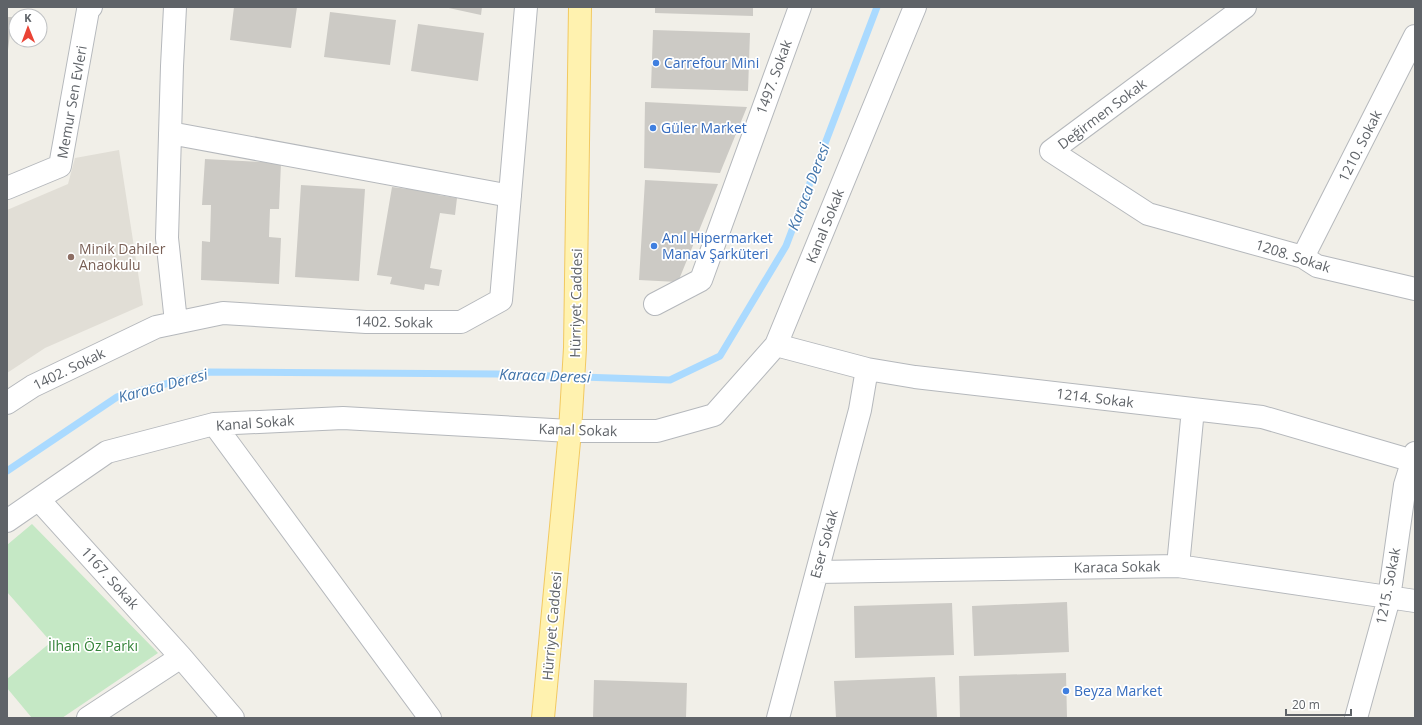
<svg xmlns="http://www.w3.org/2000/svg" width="1422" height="725" font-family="'Open Sans',sans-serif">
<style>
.education{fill:#e1ded6}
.green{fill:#c5e8c5}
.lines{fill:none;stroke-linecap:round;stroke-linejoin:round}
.stream{stroke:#aadaff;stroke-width:7}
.building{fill:#cccac5}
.minor-casing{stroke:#b5b8bc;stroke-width:24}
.major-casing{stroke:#f2c960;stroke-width:24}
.minor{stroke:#fff;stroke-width:22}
.major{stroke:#fff2af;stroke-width:22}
.shop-dot{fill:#3f7fe0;stroke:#fff;stroke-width:1.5}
.education-dot{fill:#8d6e63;stroke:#fff;stroke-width:1.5}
.labels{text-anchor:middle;stroke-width:3.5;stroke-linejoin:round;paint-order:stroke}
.shop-label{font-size:14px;fill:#366cbe;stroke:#fff;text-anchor:start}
.street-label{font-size:14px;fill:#5f6368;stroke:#fff}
.education-label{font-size:14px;fill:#785e54;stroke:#fff;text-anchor:start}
.park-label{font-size:14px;fill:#348238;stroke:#fff}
.water-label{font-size:15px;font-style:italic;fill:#4174aa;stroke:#fff}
</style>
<rect width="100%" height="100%" fill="#f1efe8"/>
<path class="education" d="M119,150L143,305L45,348L7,373V210L68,184L75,158Z"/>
<path class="green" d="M32,524L158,653L62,718H32L7,688V679L51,642L7,592V545Z"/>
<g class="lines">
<path class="stream" d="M7,471L117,397L210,372L497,374L670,380L720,356L786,246L877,7"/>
</g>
<path class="building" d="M234,7H297L291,48L230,40Z
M444,7H482L481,15Z
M655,7H753V16L655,13Z
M330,12L396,20L390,65L324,57Z
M7,17H12L8,50H7Z
M418,24L484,33L478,81L411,71Z
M653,30L750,33L748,91L651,88Z
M645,102L747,107L720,173L644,168Z
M205,159L281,163L279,209H270L269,237L281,238L279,284L201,280L202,241L210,242L211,205H202Z
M645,180L718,184L678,282L639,280Z
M409,181L440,186L438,195L457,198L455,215L440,213L430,268L442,270L439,286L425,284L424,290L390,284L392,277L377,275L392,187L408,189Z
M301,185L365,189L359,281L295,277Z
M1067,602L1069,652L974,656L972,606Z
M952,603L954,655L855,658L854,606Z
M1066,673L1067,718H960L959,676Z
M935,677L937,718H836L834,681Z
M594,680L687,683L686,718H593Z"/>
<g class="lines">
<g class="minor-casing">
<path id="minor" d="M175,7L172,66L167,238L176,322
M1245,7L1051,151L1148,214L1303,257L1317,266L1415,289
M170,133L510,196
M7,188L60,166L88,10L91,7
M1303,257L1415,36
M655,304L701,280L800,7
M776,345L867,369L915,377L1262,417L1413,461
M7,403L33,386L156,327L223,313L366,322H461L501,300L526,7
M214,424L430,718
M39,500L181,657L233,718
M7,521L107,452L214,424L343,418L570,431H657L714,415L776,345L915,7
M1178,566L1193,409
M817,572L1178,566L1415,601
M88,718L181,657
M778,718L860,410L867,369
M1356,718L1389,598L1405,485L1415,453"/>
</g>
<g class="major-casing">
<path id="major" d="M543,718L570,431L575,348L580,7"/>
</g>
<use href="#minor" class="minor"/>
<use href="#major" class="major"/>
</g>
<g class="shop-dot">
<circle cx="656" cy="63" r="4"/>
<circle cx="653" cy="128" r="4"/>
<circle cx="654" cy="246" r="4"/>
<circle cx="1066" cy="691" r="4"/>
</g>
<circle class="education-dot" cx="71" cy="257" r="4"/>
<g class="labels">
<g class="shop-label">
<text x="664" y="68">Carrefour Mini</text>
<text x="661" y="133">Güler Market</text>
<text x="662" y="243">Anıl Hipermarket<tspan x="662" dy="16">Manav Şarküteri</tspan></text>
<text x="1074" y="696">Beyza Market</text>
</g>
<g class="street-label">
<text transform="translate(774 77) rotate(-70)" y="5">1497. Sokak</text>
<text transform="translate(72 102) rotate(-80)" y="5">Memur Sen Evleri</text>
<text transform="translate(1102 114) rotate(-37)" y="5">Değirmen Sokak</text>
<text transform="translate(1360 146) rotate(-63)" y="5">1210. Sokak</text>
<text transform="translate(825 226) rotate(-68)" y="5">Kanal Sokak</text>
<text transform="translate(1293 256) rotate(18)" y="5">1208. Sokak</text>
<text transform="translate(576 303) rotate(-89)" y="5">Hürriyet Caddesi</text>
<text transform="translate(394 322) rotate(1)" y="5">1402. Sokak</text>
<text transform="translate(69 369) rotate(-26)" y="5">1402. Sokak</text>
<text transform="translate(1095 398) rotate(7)" y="5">1214. Sokak</text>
<text transform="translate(255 423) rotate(-4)" y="5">Kanal Sokak</text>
<text transform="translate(578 430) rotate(2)" y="5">Kanal Sokak</text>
<text transform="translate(824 544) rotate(-75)" y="5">Eser Sokak</text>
<text transform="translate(1117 567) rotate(-1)" y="5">Karaca Sokak</text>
<text transform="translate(110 578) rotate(48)" y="5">1167. Sokak</text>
<text transform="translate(1388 586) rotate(-79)" y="5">1215. Sokak</text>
<text transform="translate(552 626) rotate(-85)" y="5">Hürriyet Caddesi</text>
</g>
<g class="education-label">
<text x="79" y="254">Minik Dahiler<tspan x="79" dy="16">Anaokulu</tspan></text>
</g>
<g class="park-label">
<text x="93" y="651">İlhan Öz Parkı</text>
</g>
<g class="water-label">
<text transform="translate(809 187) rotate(-69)" y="5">Karaca Deresi</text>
<text transform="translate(545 376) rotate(2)" y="5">Karaca Deresi</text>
<text transform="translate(163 386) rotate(-15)" y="5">Karaca Deresi</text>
</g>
</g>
<rect width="1422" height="725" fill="none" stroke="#5f6368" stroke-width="16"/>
<g transform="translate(28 28) rotate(359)"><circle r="19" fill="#ffffff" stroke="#bfc1c3"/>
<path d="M0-3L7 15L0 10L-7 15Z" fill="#ea4335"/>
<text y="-6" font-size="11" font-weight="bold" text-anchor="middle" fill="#5f6368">K</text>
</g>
<path d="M1286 709v6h65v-6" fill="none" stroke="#5f6368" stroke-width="2"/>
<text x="1292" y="709" font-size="12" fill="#5f6368" stroke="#ffffff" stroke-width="3" paint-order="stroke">20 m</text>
</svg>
